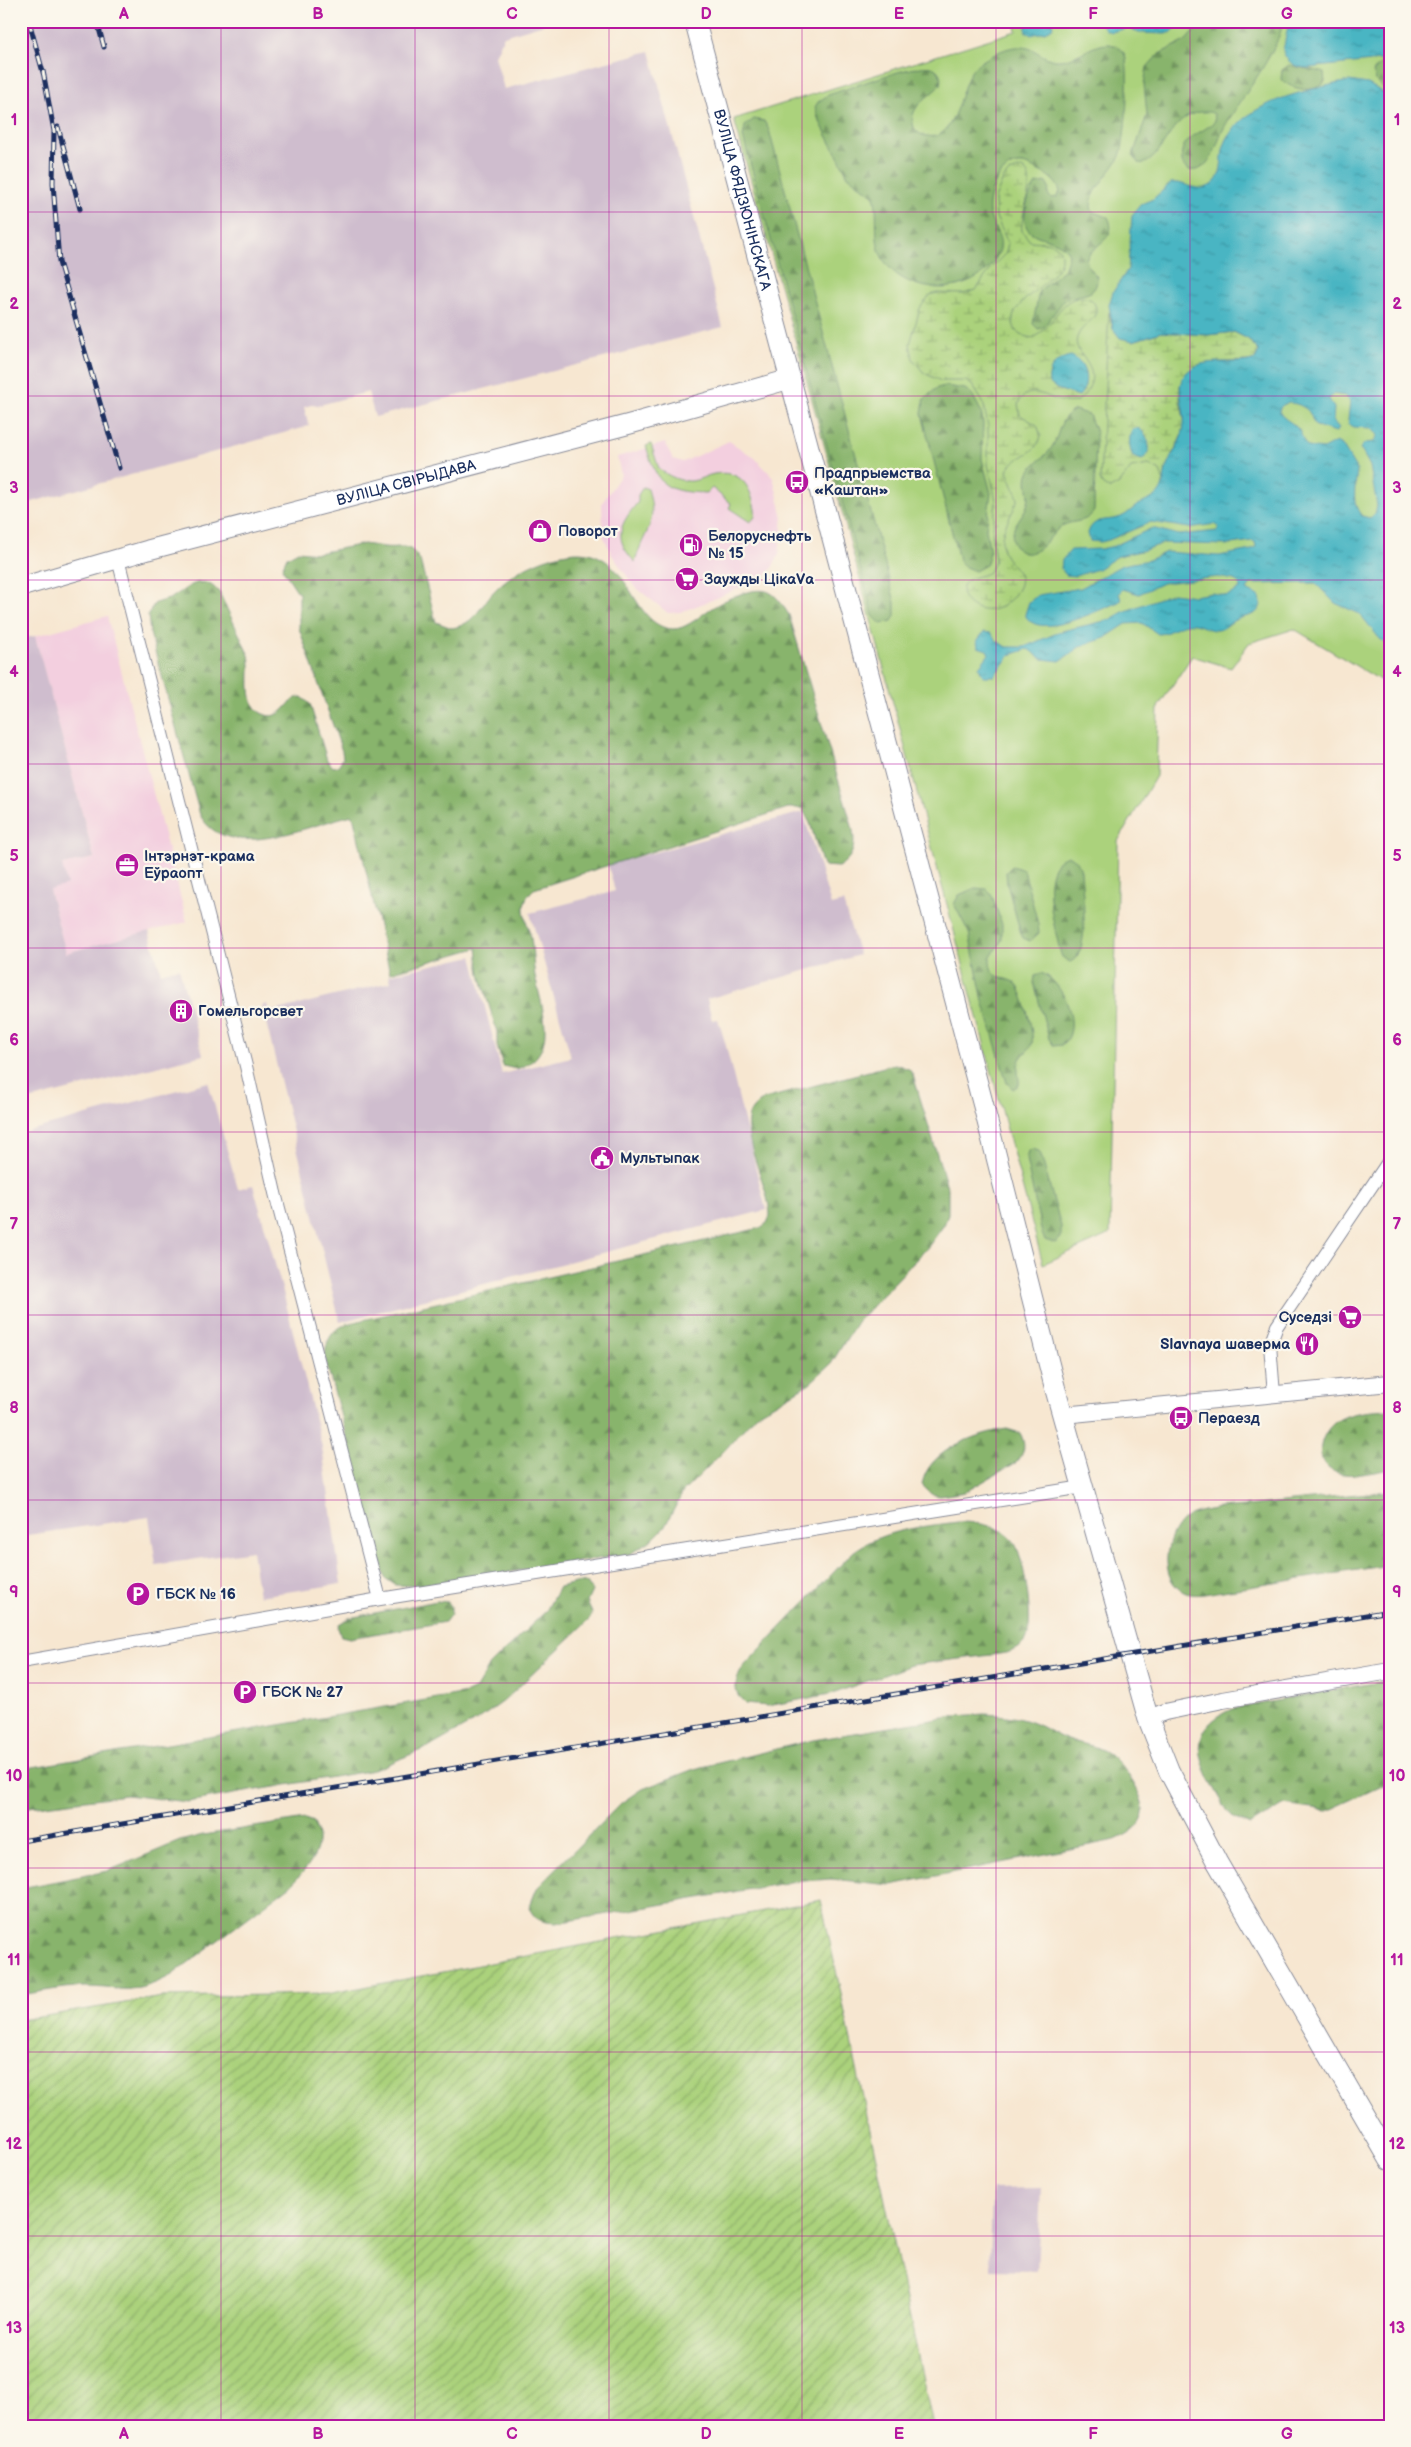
<svg xmlns="http://www.w3.org/2000/svg" width="1411" height="2447" font-family="'Balsamiq Sans',sans-serif">
<style>
.built{fill:#f3cfdf}
.industrial{fill:#cfbdce}
.grass{fill:#abd27c;stroke:#63806d}
.forest{fill:url(#forest-firs);stroke:#527265}
.wetland{fill:url(#wetland-marsh);stroke:#63806d}
.garden{fill:url(#garden-furrows);stroke:#63806d}
.water{fill:url(#water-ripples);stroke:#327290;fill-rule:evenodd}
.lines{fill:none;stroke-linecap:round;stroke-linejoin:round}
.minor-casing{stroke:#898b98;stroke-width:14}
.tertiary-casing{stroke:#898b98;stroke-width:18}
.secondary-casing{stroke:#898b98;stroke-width:21}
.primary-casing{stroke:#898b98;stroke-width:22}
.minor{stroke:#fff;stroke-width:12}
.tertiary{stroke:#fff;stroke-width:16}
.secondary{stroke:#fff;stroke-width:19}
.primary{stroke:#fff;stroke-width:20}
.rail-casing{stroke:#1b2f5e;stroke-width:5}
.rail{stroke:#fbf7ec;stroke-width:3;stroke-dasharray:9;stroke-linecap:butt}
.grid{fill:none;stroke:#b5179e;stroke-width:1;stroke-opacity:0.55}
.labels{text-anchor:middle;stroke-width:4.5;stroke-linejoin:round;paint-order:stroke}
.street-label{font-size:15px;fill:#1b2f5e;stroke:#fbf7ec}
.poi-label{font-size:15px;font-weight:bold;fill:#1b2f5e;stroke:#fbf7ec;text-anchor:start}
.neatline{fill:none;stroke:#b5179e;stroke-width:2}
.grid-label{font-size:16px;text-anchor:middle;font-weight:bold;fill:#b5179e}
</style>
<defs>
<pattern id="forest-firs" width="22" height="20" patternUnits="userSpaceOnUse" patternTransform="scale(1.25)"><rect width="22" height="20" fill="#88b46c"/><path d="M5 1l3.5 6h-7zM16 11l3.5 6h-7z" fill="#6e935c"/></pattern>
<pattern id="wetland-marsh" width="20" height="14" patternUnits="userSpaceOnUse" patternTransform="scale(1.25)"><rect width="20" height="14" fill="#abd27c"/><path d="M1 5h8M5 5V1M11 12h8M15 12V8" fill="none" stroke="#8aab69"/></pattern>
<pattern id="garden-furrows" width="10" height="10" patternUnits="userSpaceOnUse" patternTransform="scale(1.25)"><rect width="10" height="10" fill="#abd27c"/><path d="M-1 1l2-2M0 10L10 0M9 11l2-2" fill="none" stroke="#8aab69"/></pattern>
<pattern id="water-ripples" width="26" height="14" patternUnits="userSpaceOnUse" patternTransform="scale(1.25)"><rect width="26" height="14" fill="#48b5c3"/><path d="M2 4q2-2 4 0t4 0M15 11q2-2 4 0t4 0" fill="none" stroke="#3b94a2"/></pattern>
</defs>
<rect width="100%" height="100%" fill="#fbf7ec"/>
<filter id="ink" filterUnits="userSpaceOnUse"><feTurbulence type="fractalNoise" baseFrequency=".02" numOctaves="2"/><feDisplacementMap in="SourceGraphic" scale="10" xChannelSelector="R" yChannelSelector="G"/><feConvolveMatrix kernelMatrix="1 2 1 2 8 2 1 2 1" color-interpolation-filters="sRGB"/></filter>
<filter id="wash" filterUnits="userSpaceOnUse"><feTurbulence type="fractalNoise" baseFrequency=".0096" numOctaves="4" result="noise"/><feDisplacementMap in="SourceGraphic" scale="20" xChannelSelector="R" yChannelSelector="G"/><feGaussianBlur stdDeviation="1.12" result="paint"/><feColorMatrix in="noise" values="0 0 0 0 0 0 0 0 0 0 0 0 0 0 0 0 0 1.4 0 .05"/><feComposite in="paint" operator="in"/></filter>
<g filter="url(#wash)">
<rect width="100%" height="100%" fill="#f7e7d1"/>
<path class="built" d="M729,441L755,458L773,477L783,517L779,555L769,573L757,580L707,602L680,612L668,613L634,586L612,555L603,535L602,503L621,475L617,457L665,443L673,459L683,462Z
M107,616L187,922L66,953L49,890L62,865L94,858L35,636Z"/>
<path class="industrial" d="M21,21H554L504,36L495,56L504,89L650,51L723,327L375,417L368,392L316,406L315,404L304,407L309,426L21,505Z
M35,636L94,858L62,865L67,885L49,890L66,953L149,931L161,973L179,968L203,1055L21,1102V639Z
M803,812L831,905L843,902L859,955L707,999L712,1020L718,1019L725,1042L766,1210L340,1322L262,1006L267,1004L269,1012L391,982L389,975L472,956L502,1074L571,1057L530,913L615,891L608,865Z
M208,1082L238,1189L253,1185L283,1292L322,1447L341,1584L259,1596L252,1551L156,1565L149,1517L21,1536V1133Z
M1041,2188L1037,2271L990,2270L992,2189Z"/>
<path class="grass" d="M1014,21H1390V686L1294,629L1249,643L1231,668L1192,656L1158,707L1156,776L1118,841L1110,1234L1043,1264L817,418L734,119L1016,31Z
M651,444L659,469C669,476 680,482 692,481C700,480 707,475 714,474C739,470 749,483 754,505C756,513 757,517 750,522L729,508L731,504L712,488L707,493C664,492 658,486 646,446Z
M643,487L648,489C659,526 644,529 635,562C612,538 620,524 638,502V495Z"/>
<path class="forest" d="M1204,21H1282C1285,42 1237,105 1225,126C1218,138 1216,154 1206,164C1201,170 1195,171 1188,170C1184,167 1182,165 1182,160C1178,137 1203,134 1215,121L1214,114C1210,111 1205,112 1200,112C1167,117 1160,169 1138,163L1133,155L1147,115L1144,84L1147,67L1159,54L1185,41Z
M1110,44C1117,46 1122,49 1125,55C1130,68 1126,142 1120,156C1114,170 1083,197 1093,212L1108,217C1119,239 1094,243 1086,259L1088,266L1097,277C1098,299 1077,293 1064,300L1043,328L1038,329L1033,324L1039,291L1065,268L1069,254C1059,232 1020,245 1025,213C1026,203 1030,192 1036,184L1046,182L1049,187L1048,195L1052,198L1057,197L1060,192C1058,183 1050,177 1043,173C1036,170 1029,165 1022,164C1000,162 987,195 989,212C991,226 1005,237 999,252C981,296 911,300 885,262C871,242 880,218 874,196L848,176L818,118L815,107L818,102L828,95C848,89 914,63 931,67C940,69 942,77 940,85C930,97 909,106 913,124C914,129 917,133 923,135C960,147 957,78 978,64C994,53 1016,40 1035,51C1042,55 1050,61 1060,60C1078,59 1092,43 1110,44Z
M1390,62V93L1377,83L1373,72L1380,64Z
M1289,65C1295,67 1322,71 1324,73L1325,82C1315,94 1291,90 1281,79L1282,70Z
M754,119L764,121L769,130L895,602V616L892,621L881,624L873,616L743,137L745,126Z
M945,386L965,389L972,394L981,411L983,423L982,459L991,493L986,529L990,553L986,565L975,571L963,566L959,560L922,414L924,399L937,388Z
M1075,410L1089,415L1096,432L1094,511C1085,526 1070,518 1058,529C1049,538 1034,562 1018,550C1013,545 1011,539 1013,532C1015,521 1026,513 1028,502C1031,492 1024,482 1029,472C1034,462 1046,457 1052,447C1061,432 1058,418 1075,410Z
M364,544C371,545 377,546 384,547C403,549 408,541 420,560L436,622L452,628C476,624 481,604 496,589C513,572 538,559 562,554C632,538 627,627 673,629C685,629 696,619 706,612C720,602 748,587 766,591C777,594 783,606 789,615L852,826C856,844 855,857 838,867L823,866L810,823L802,808H788L534,889C516,905 527,919 531,938C533,951 533,964 535,976C542,1008 561,1056 516,1069L503,1066L497,1046V1032L480,975L477,948L390,973L353,815C310,824 228,865 200,815L150,633L148,615L154,604C160,600 167,601 173,597C190,586 202,573 219,592L249,655C253,673 242,708 266,715C271,717 277,715 281,712C289,706 291,697 302,697L310,704L327,760L333,767L338,766L343,758L342,751L299,628V594L282,568L287,557L298,551L318,553Z
M1069,856C1077,859 1079,864 1081,871C1082,891 1092,954 1070,962L1062,957L1060,951C1055,928 1035,862 1069,856Z
M1012,866L1024,870L1038,924L1039,933L1030,941L1023,938L1021,934L1007,884L1006,872Z
M975,888L987,889L991,893L1002,924V940L990,958C989,985 1011,973 1019,988C1024,997 1035,1035 1032,1044C1029,1051 1021,1055 1019,1062C1016,1070 1020,1078 1019,1085L1013,1089L1007,1083L983,1001L969,933L954,904L959,895Z
M1041,973C1063,980 1084,1030 1062,1045L1054,1046L1049,1039L1034,983L1035,976Z
M895,1064L909,1069L913,1075L948,1190V1215L944,1225L928,1247L857,1322L831,1364L810,1383L756,1415L724,1451L683,1492L664,1528L653,1539L630,1554L417,1586L395,1585L385,1578L325,1358C326,1339 332,1329 350,1323L760,1228L767,1223L770,1216C769,1188 745,1145 748,1120C749,1110 756,1104 764,1099Z
M1032,1149L1039,1151L1041,1155L1061,1226V1238L1055,1243L1045,1240L1042,1234L1026,1159L1028,1151Z
M1390,1410V1469C1373,1472 1352,1478 1335,1472C1310,1462 1321,1429 1340,1419C1355,1411 1373,1411 1390,1410Z
M1007,1429L1020,1433C1026,1444 1025,1452 1017,1462L965,1492L940,1496L931,1494L922,1485C927,1450 977,1433 1007,1429Z
M1390,1491V1565L1204,1594C1197,1595 1188,1595 1182,1591C1156,1576 1166,1524 1193,1514C1212,1507 1236,1507 1257,1505C1301,1500 1345,1495 1390,1491Z
M958,1522C977,1522 998,1525 1012,1539C1024,1552 1035,1624 1026,1640C1021,1647 1015,1650 1007,1653L911,1665L835,1693L768,1706L745,1704C731,1691 735,1679 745,1665L853,1552C884,1529 921,1527 958,1522Z
M580,1582L587,1583L592,1591L587,1602L592,1613L590,1619L504,1701L479,1719L433,1745L374,1770L187,1802L126,1795L21,1808V1769L467,1693L476,1689L490,1665L546,1611L559,1587Z
M437,1601L448,1602L451,1606V1614L445,1622L350,1638L341,1636L338,1628L339,1624L349,1618Z
M1390,1680V1782L1327,1811L1283,1805L1251,1825L1233,1817L1227,1810C1206,1773 1177,1733 1232,1709Z
M984,1714C1004,1715 1021,1717 1040,1726C1050,1731 1060,1738 1071,1741C1082,1744 1093,1745 1104,1751C1118,1759 1126,1771 1134,1784C1150,1813 1146,1827 1115,1840L891,1885L831,1879L791,1882L556,1923C542,1922 536,1921 529,1908L537,1888L621,1803L640,1790L694,1769L813,1740L956,1716Z
M305,1819L313,1822C328,1847 307,1868 291,1885L172,1975C131,1997 124,1987 82,1987C62,1987 41,1992 21,1995V1888L108,1871L180,1841L203,1835Z"/>
<path class="wetland" d="M1022,168C1040,178 1019,213 1022,231L1030,241C1037,242 1046,241 1053,244C1058,246 1061,250 1061,256C1064,284 990,305 1020,335L1032,338C1056,328 1061,287 1092,300C1105,317 1084,322 1078,335C1068,355 1107,365 1085,394C1066,421 1033,372 1018,404L1020,415L1037,425L1041,436C1035,458 1014,454 1007,471L1018,498C1013,517 996,531 1004,553C1009,566 1027,573 1018,589C994,631 951,601 965,583C970,576 982,577 989,572L995,560L992,538L996,501L988,464V426L983,402L972,385L966,381H941L924,373L913,359L910,344L920,308L930,295L937,293L963,294L976,290L991,268L1006,253L1008,243L996,217L995,199L1003,179L1009,172Z
M1109,312L1113,329L1133,341L1161,332L1208,335L1234,332L1248,339L1259,351L1255,359L1249,361L1207,363L1180,385V402L1185,422L1183,432L1169,463L1163,487V479L1160,471L1149,465L1131,468L1119,484L1110,489L1103,485L1100,480Z"/>
<path class="garden" d="M821,1900L933,2426H21V2020L162,1997L327,1994Z"/>
<path class="water" d="M1028,21H1052L1053,27L1048,31L1031,35L1025,31Z
M1099,21H1184L1173,32L1165,34L1142,33L1128,28L1111,32L1106,30Z
M1289,21H1390V59L1308,68C1296,68 1287,63 1283,51Z
M1349,81L1368,84L1390,96V647L1379,638L1360,614L1335,603L1315,583L1251,584L1247,590L1260,597C1265,616 1247,615 1235,620C1228,624 1223,631 1214,630C1205,629 1197,622 1187,624C1176,625 1170,634 1158,634L1142,623L1126,624L1105,638L1081,646L1060,661L1042,659L1028,649L1010,655L994,676H983L979,667L989,654L987,650L978,647L977,641L984,632L991,633L996,640L1006,647H1024L1062,631L1109,620L1123,612L1173,593L1194,596L1212,593L1227,596L1240,589L1239,583L1234,580L1218,577L1163,583L1139,594L1123,589L1119,593L1121,600L1119,602C1100,609 1036,643 1025,614L1029,602L1038,595L1081,588L1122,565L1149,560L1166,552L1219,556L1251,550L1256,547L1255,542L1252,541L1226,545L1164,543L1145,550L1118,556L1098,569L1075,576L1066,575L1061,569L1062,560L1071,550L1101,549L1114,546L1152,528L1179,535L1217,531L1219,527L1215,524L1189,528L1151,522L1109,540L1101,542L1090,541L1088,533C1094,515 1109,523 1123,516C1127,514 1131,510 1135,507C1142,502 1151,501 1158,494C1164,487 1164,478 1166,469C1171,453 1183,441 1184,424C1186,403 1168,380 1196,366C1211,359 1233,364 1249,361L1255,359L1259,351L1248,339L1234,332L1208,335L1161,332L1133,341L1120,338L1113,329L1109,305L1113,292L1128,269L1132,215L1141,204L1153,199L1171,183C1185,181 1198,194 1211,185C1224,177 1220,159 1224,146C1239,102 1308,90 1349,81ZM1333,394L1346,396L1350,402L1348,419L1349,424L1354,427L1371,428L1378,435L1374,442L1365,443L1360,448L1370,466L1377,506L1375,514L1370,518L1362,516C1350,503 1356,485 1357,470L1342,445L1336,442L1323,449L1308,447C1302,442 1303,435 1298,429C1292,421 1283,420 1279,411C1282,398 1302,403 1309,412C1312,416 1312,422 1316,426L1336,432L1339,428L1333,421L1334,408L1329,399Z
M1071,356C1086,362 1091,384 1079,396L1057,389L1049,383C1047,369 1057,358 1071,356Z
M1138,428C1149,434 1154,452 1142,460L1133,457C1129,449 1128,436 1133,429Z"/>
</g>
<g filter="url(#ink)">
<g class="lines">
<g class="minor-casing">
<path id="minor" d="M118,559L246,1066L275,1193L380,1599
M1274,1394L1270,1345L1277,1326L1390,1159
M21,1662L380,1599L1083,1487"/>
</g>
<g class="tertiary-casing">
<path id="tertiary" d="M1063,1415L1390,1383
M1148,1718L1165,1712L1223,1700L1390,1671"/>
</g>
<g class="secondary-casing">
<g id="secondary">
<path id="s1" d="M21,587L148,550L630,424L790,379"/>
</g>
</g>
<g class="primary-casing">
<g id="primary">
<path id="s2" d="M695,21L984,1108L1055,1388L1148,1718L1169,1771L1217,1862L1390,2160"/>
</g>
</g>
<use href="#minor" class="minor"/>
<use href="#tertiary" class="tertiary"/>
<use href="#secondary" class="secondary"/>
<use href="#primary" class="primary"/>
<g class="rail-casing">
<path id="rail" d="M29,21L44,76
M97,21L104,47
M43,71L54,131L53,183L59,262L119,468
M58,127L80,209
M21,1841L1390,1611"/>
</g>
<use href="#rail" class="rail"/>
</g>
</g>
<path class="grid" d="M221,21V2426M415,21V2426M609,21V2426M802,21V2426M996,21V2426M1190,21V2426M21,212H1390M21,396H1390M21,580H1390M21,764H1390M21,948H1390M21,1132H1390M21,1315H1390M21,1500H1390M21,1683H1390M21,1868H1390M21,2052H1390M21,2236H1390"/>
<defs>
<g id="bus-disc" transform="scale(1.25)"><circle r="9.5" fill="#b5179e" stroke="#fbf7ec"/><path d="M-5-6H5V4H4V6H2V4H-2V6H-4V4H-5ZM-3.5-4V0h7V-4ZM-3.5 1.2v1.5H-2V1.2ZM2 1.2v1.5H3.5V1.2Z" fill="#fff"/></g>
<g id="shop-disc" transform="scale(1.25)"><circle r="9.5" fill="#b5179e" stroke="#fbf7ec"/><path d="M-5-2.5h2.3a2.7 3.5 0 0 1 5.4 0H5L5.5 6h-11ZM-1.5-2.5h3a1.5 2.3 0 0 0-3 0Z" fill="#fff"/></g>
<g id="fuel-disc" transform="scale(1.25)"><circle r="9.5" fill="#b5179e" stroke="#fbf7ec"/><path d="M-5.5-6h7V0h2V4h1.3V-2.5L3-4.5l.8-.8L6-3V5H2.5V1h-1V6h-7ZM-4.2-4.7v3.2H.2V-4.7Z" fill="#fff"/></g>
<g id="supermarket-disc" transform="scale(1.25)"><circle r="9.5" fill="#b5179e" stroke="#fbf7ec"/><path d="M-6-5.5h2.5l.6 2H6L4.5 2H-2.5L-4.4-4H-6ZM-1.5 3.2a1.3 1.3 0 1 0 .1 0ZM3 3.2a1.3 1.3 0 1 0 .1 0Z" fill="#fff"/></g>
<g id="office-disc" transform="scale(1.25)"><circle r="9.5" fill="#b5179e" stroke="#fbf7ec"/><path d="M-6-3h4V-5.5h4V-3h4V5H-6ZM-1-4.5V-3h2v-1.5ZM-6 0V1H6V0Z" fill="#fff"/></g>
<g id="building-disc" transform="scale(1.25)"><circle r="9.5" fill="#b5179e" stroke="#fbf7ec"/><path d="M-4-6H4V6H1V3H-1V6H-4ZM-2.5-4.3h1.7v1.8h-1.7ZM.8-4.3h1.7v1.8H.8ZM-2.5-1h1.7V.8h-1.7ZM.8-1h1.7V.8H.8Z" fill="#fff"/></g>
<g id="civic-disc" transform="scale(1.25)"><circle r="9.5" fill="#b5179e" stroke="#fbf7ec"/><path d="M-.6-6.5H3V-4.5H.6V-3L4-1V1h2V6H-6V1h2V-1L-.6-3ZM-1.2 2.5V6h2.4V2.5Z" fill="#fff"/></g>
<g id="restaurant-disc" transform="scale(1.25)"><circle r="9.5" fill="#b5179e" stroke="#fbf7ec"/><path d="M-5-6h1v4h1v-4h1v4h1v-4h1v5L-1.5 .5V6h-2V.5L-5-1ZM5-6V6H3V1.5H1.5Q1.5-4 5-6Z" fill="#fff"/></g>
<g id="parking-disc" transform="scale(1.25)"><circle r="9.5" fill="#b5179e" stroke="#fbf7ec"/><path d="M-3.5-5.5H1a3.5 3.5 0 0 1 0 7H-1V5.5H-3.5ZM-1-3.4V-.6H.8a1.4 1.4 0 0 0 0-2.8Z" fill="#fff"/></g>
</defs>
<g fill-rule="evenodd">
<use href="#bus-disc" x="797" y="482"/>
<use href="#shop-disc" x="540" y="531"/>
<use href="#fuel-disc" x="691" y="545"/>
<use href="#supermarket-disc" x="687" y="579"/>
<use href="#office-disc" x="127" y="865"/>
<use href="#building-disc" x="181" y="1011"/>
<use href="#civic-disc" x="602" y="1158"/>
<use href="#supermarket-disc" x="1350" y="1317"/>
<use href="#restaurant-disc" x="1307" y="1344"/>
<use href="#bus-disc" x="1181" y="1418"/>
<use href="#parking-disc" x="138" y="1594"/>
<use href="#parking-disc" x="245" y="1692"/>
</g>
<g class="labels">
<g class="street-label">
<text dy="5" stroke="none"><textPath href="#s2" startOffset="185">ВУЛІЦА ФЯДЗЮНІНСКАГА</textPath></text>
<text dy="5" stroke="none"><textPath href="#s1" startOffset="399">ВУЛІЦА СВІРЫДАВА</textPath></text>
</g>
<g class="poi-label">
<text x="814" y="478">Прадпрыемства<tspan x="814" dy="17">«Каштан»</tspan></text>
<text x="558" y="536">Поворот</text>
<text x="708" y="541">Белоруснефть<tspan x="708" dy="17">№ 15</tspan></text>
<text x="704" y="584">Заужды ЦікаVа</text>
<text x="144" y="861">Інтэрнэт-крама<tspan x="144" dy="17">Еўраопт</tspan></text>
<text x="198" y="1016">Гомельгорсвет</text>
<text x="620" y="1163">Мультыпак</text>
<text x="1332" y="1322" text-anchor="end">Суседзі</text>
<text x="1290" y="1349" text-anchor="end">Slavnaya шаверма</text>
<text x="1198" y="1423">Пераезд</text>
<text x="156" y="1599">ГБСК № 16</text>
<text x="262" y="1697">ГБСК № 27</text>
</g>
</g>
<rect width="1411" height="2447" fill="none" stroke="#fbf7ec" stroke-width="55"/>
<rect x="28" y="28" width="1356" height="2392" class="neatline"/>
<g class="grid-label">
<text x="124" y="19">A</text>
<text x="318" y="19">B</text>
<text x="512" y="19">C</text>
<text x="706" y="19">D</text>
<text x="899" y="19">E</text>
<text x="1093" y="19">F</text>
<text x="1287" y="19">G</text>
<text x="14" y="125">1</text>
<text x="1397" y="125">1</text>
<text x="14" y="309">2</text>
<text x="1397" y="309">2</text>
<text x="14" y="493">3</text>
<text x="1397" y="493">3</text>
<text x="14" y="677">4</text>
<text x="1397" y="677">4</text>
<text x="14" y="861">5</text>
<text x="1397" y="861">5</text>
<text x="14" y="1045">6</text>
<text x="1397" y="1045">6</text>
<text x="14" y="1229">7</text>
<text x="1397" y="1229">7</text>
<text x="14" y="1413">8</text>
<text x="1397" y="1413">8</text>
<text x="14" y="1597">9</text>
<text x="1397" y="1597">9</text>
<text x="14" y="1781">10</text>
<text x="1397" y="1781">10</text>
<text x="14" y="1965">11</text>
<text x="1397" y="1965">11</text>
<text x="14" y="2149">12</text>
<text x="1397" y="2149">12</text>
<text x="14" y="2333">13</text>
<text x="1397" y="2333">13</text>
<text x="124" y="2439">A</text>
<text x="318" y="2439">B</text>
<text x="512" y="2439">C</text>
<text x="706" y="2439">D</text>
<text x="899" y="2439">E</text>
<text x="1093" y="2439">F</text>
<text x="1287" y="2439">G</text>
</g>
</svg>
